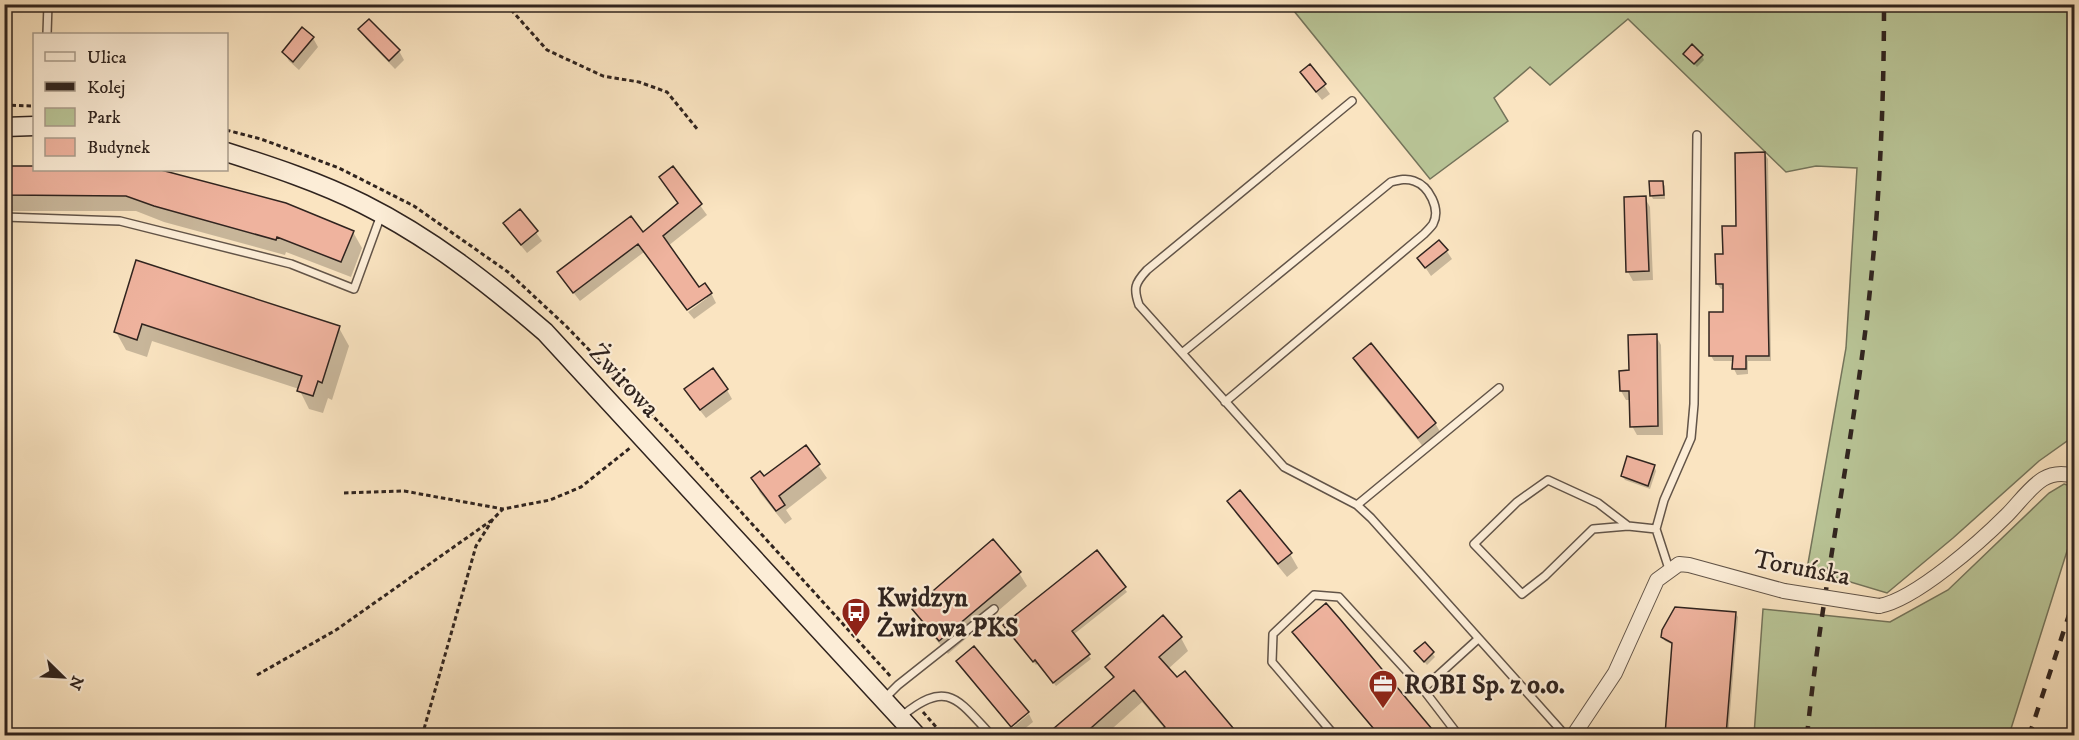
<svg xmlns="http://www.w3.org/2000/svg" width="2079" height="740" font-family="'IM FELL DW Pica',serif">
<style>
.green{fill:#b9c597;stroke:#74745b;stroke-width:1.5}
.shadow{fill:#0003}
.building{fill:#efb39e;stroke:#30241f;stroke-width:1.5}
.lines{fill:none;stroke-linecap:round;stroke-linejoin:round}
.lane-casing{stroke:#625448;stroke-width:10}
.street-casing{stroke:#625448;stroke-width:16}
.secondary-casing{stroke:#30241f;stroke-width:21}
.path{stroke:#30241f;stroke-width:3;stroke-dasharray:4.5 3;stroke-linecap:butt}
.lane{stroke:#fcedd7;stroke-width:7}
.street{stroke:#fcedd7;stroke-width:14}
.secondary{stroke:#fcedd7;stroke-width:18}
.rail{stroke:#30241f;stroke-width:4.5;stroke-dasharray:10 10;stroke-linecap:butt}
.street-bridge-casing{stroke:#625448;stroke-width:16;stroke-linecap:butt}
.street-bridge{stroke:#fcedd7;stroke-width:14}
.labels{text-anchor:middle;stroke-width:4.5;stroke-linejoin:round;paint-order:stroke}
.street-label{font-size:26px;fill:#30241f;stroke:#fcedd7}
.poi-label{font-size:26px;font-weight:bold;fill:#30241f;stroke:#fcedd7;text-anchor:start}
</style>
<rect width="100%" height="100%" fill="#fae4c1"/>
<filter id="stains"><feTurbulence type="fractalNoise" baseFrequency=".00333" numOctaves="4"/><feColorMatrix values="0 0 0 0 .2 0 0 0 0 .09 0 0 0 0 .02 0 0 0 .5 -.17"/></filter>
<radialGradient id="worn" r=".72"><stop offset=".6" stop-color="#630" stop-opacity="0"/><stop offset="1" stop-color="#630" stop-opacity=".3"/></radialGradient>
<path class="green" d="M1303,4L2074,5V436L2039,461L1953,538L1887,593L1807,569L1846,348L1857,168L1816,166L1786,172L1628,19L1550,85L1530,67L1494,98L1508,121L1430,179L1294,11Z
M2064,484L2074,487V529L2009,735H1754L1763,609L1890,622L1948,590L2049,493Z"/>
<path class="shadow" d="M360,30L399,51L404,60L395,69L366,39Z
M313,38L318,47L299,70L289,61L284,52Z
M1685,54L1702,56L1704,60L1697,67Z
M1310,66L1330,94L1322,100L1307,81Z
M1765,154L1768,159L1771,361H1748V374L1737,375L1734,369V361H1714L1711,356L1725,313V289H1721L1717,284L1724,256L1737,227Z
M4,166L34,167V170H157L286,204L353,232L362,248L351,277L286,252L285,255L164,222L136,211H4Z
M673,168L707,215L668,246L699,289L711,293L716,303L694,319L688,312L707,298V294L686,309L644,252L580,301L565,282L643,234L679,204L661,178Z
M1662,182L1665,186V199H1653L1651,195Z
M1645,198L1650,207L1653,280L1633,281L1628,272Z
M520,211L542,241L527,253L510,232Z
M1446,250L1452,259L1431,276L1419,258Z
M137,262L339,328L349,346L332,400L328,398L323,413L309,409L299,389L152,341L147,357L126,350L116,332Z
M1656,336L1661,345L1663,435H1637L1632,426L1631,400H1626L1621,391L1630,372Z
M1355,359L1435,423L1442,435L1425,449L1361,370Z
M727,390L732,399L706,418L691,399Z
M805,447L827,478L786,510L792,519L785,524L760,493L753,479L764,478Z
M1654,466L1656,471L1650,489L1625,480L1622,476Z
M1229,502L1290,554L1298,568L1287,577L1237,515Z
M1097,552L1127,592L1073,635L1091,659L1056,686L1038,663L1036,665L1007,630Z
M1019,573L1027,586L948,654L922,623L914,609Z
M1326,605L1435,736H1379L1297,638Z
M1735,613L1738,617L1728,736H1667L1674,645L1665,641L1662,637Z
M1163,617L1181,638L1188,651L1168,669L1177,680L1184,674L1237,736H1157L1165,729L1142,702L1104,736H1048L1114,679L1107,667Z
M1425,644L1435,657L1427,665L1416,652Z
M957,662L1027,712L1010,726L963,670Z
M1029,714L1033,722L1017,735L1011,729Z"/>
<path class="building" d="M369,19L400,50L389,61L358,29Z
M302,27L314,37L293,62L282,52Z
M1692,44L1703,55L1694,64L1683,54Z
M1310,64L1326,84L1316,92L1300,72Z
M1765,152L1769,356H1746V369H1732L1733,356H1709V312H1723V284H1716L1715,254H1723L1722,226H1736L1735,153Z
M4,166H34V170H161L286,203L354,231L341,262L277,237L276,240L154,206L126,196L4,195Z
M673,166L702,204L663,236L699,287L705,283L712,293L687,310L638,244L573,293L557,272L631,216L643,232L678,203L659,177Z
M1649,181H1663L1664,195L1650,196Z
M1646,196L1649,271L1626,272L1624,197Z
M520,209L538,231L521,245L503,223Z
M1439,240L1448,250L1425,268L1417,258Z
M136,260L340,326L322,383L318,381L313,396L297,391L302,376L142,324L137,340L114,332Z
M1657,334L1658,426L1630,427L1629,391H1620L1619,371L1629,370L1628,335Z
M1371,343L1436,423L1418,438L1353,358Z
M713,368L728,389L700,410L684,389Z
M806,445L820,464L779,496L785,505L776,511L751,478L760,471L764,476Z
M1627,456L1655,465L1648,486L1621,476Z
M1240,490L1292,553L1278,564L1227,501Z
M993,539L1021,572L939,641L912,609Z
M1097,550L1126,587L1072,631L1090,654L1053,683L1035,660L1033,662L1003,625Z
M1326,603L1340,619L1437,735H1379L1298,639L1292,632Z
M1675,607L1736,612L1726,735H1665L1672,643L1661,637L1662,630Z
M1163,615L1182,637L1159,657L1177,677L1185,671L1239,735H1154L1165,727L1134,690L1083,735H1046L1114,677L1105,667Z
M1425,642L1434,652L1424,662L1414,651Z
M974,646L1029,712L1011,727L956,661Z"/>
<g class="lines">
<g class="lane-casing">
<path id="lane" d="M47,34L48,4
M1352,101L1147,270C1135,283 1133,288 1139,305L1284,467L1357,505L1371,518L1566,736
M4,217L120,221L291,264L354,289L381,215
M1182,353L1391,182C1399,180 1406,178 1414,181C1429,186 1441,209 1433,224C1431,227 1427,231 1424,234L1225,402
M1357,505L1499,388
M1628,526L1598,503L1548,480L1517,502L1474,544L1522,594L1545,576L1593,529L1628,526L1656,529
M1669,569L1656,529L1664,500L1691,438L1694,404L1697,135
M1423,689L1478,639
M885,698L898,685L994,609
M902,716C948,678 958,700 992,736
M1335,736L1272,662L1273,634L1314,595L1339,597L1423,689L1459,736"/>
</g>
<g class="street-casing">
<path id="street" d="M1879,606C1915,600 1981,541 2007,515C2018,504 2030,487 2043,479C2053,473 2064,473 2074,476
M1573,736L1615,673L1657,580L1679,564L1689,565L1784,591"/>
</g>
<g class="secondary-casing">
<path id="secondary" d="M4,127L34,126
M226,152C273,167 319,182 363,204C431,238 488,283 545,332L917,736"/>
</g>
<path class="path" d="M506,4L547,50L603,76L639,82L667,92L698,130
M4,105L34,106
M226,130L261,139L339,168L414,206L508,272L566,326L674,438L892,678
M344,493L404,491L503,509
M257,675L336,630L492,520
M923,712L944,736
M422,736L476,546L493,519L503,509L550,500L581,487L630,448"/>
<use href="#lane" class="lane"/>
<use href="#street" class="street"/>
<use href="#secondary" class="secondary"/>
<path class="rail" d="M1807,736C1820,606 1846,478 1863,349C1878,235 1884,120 1884,4
M2029,736L2074,600"/>
<g class="street-bridge-casing">
<path id="street-bridge" d="M1784,591L1879,606"/>
</g>
<use href="#street-bridge" class="street-bridge"/>
</g>
<defs>
<g id="bus-pin" transform="scale(1.5)"><path d="M0 17L-7.5 6A9.5 9.5 0 1 1 7.5 6Z" fill="#8f2418" stroke="#fcedd7"/><path d="M-5-6H5V4H4V6H2V4H-2V6H-4V4H-5ZM-3.5-4V0h7V-4ZM-3.5 1.2v1.5H-2V1.2ZM2 1.2v1.5H3.5V1.2Z" fill="#fff"/></g>
<g id="office-pin" transform="scale(1.5)"><path d="M0 17L-7.5 6A9.5 9.5 0 1 1 7.5 6Z" fill="#8f2418" stroke="#fcedd7"/><path d="M-6-3h4V-5.5h4V-3h4V5H-6ZM-1-4.5V-3h2v-1.5ZM-6 0V1H6V0Z" fill="#fff"/></g>
</defs>
<g fill-rule="evenodd">
<use href="#bus-pin" x="856" y="612"/>
<use href="#office-pin" x="1383" y="684"/>
</g>
<g class="labels">
<g class="street-label">
<text transform="translate(625 380) rotate(47)" y="9">Żwirowa</text>
<text transform="translate(1802 567) rotate(11)" y="9">Toruńska</text>
</g>
<g class="poi-label">
<text x="877" y="606">Kwidzyn<tspan x="877" dy="30">Żwirowa PKS</tspan></text>
<text x="1404" y="693">ROBI Sp. z o.o.</text>
</g>
</g>
<rect width="2079" height="740" fill="none" stroke="#fae4c1" stroke-width="24"/>
<rect x="6" y="6" width="2067" height="728" fill="none" stroke="#30241f" stroke-width="3"/>
<rect x="12" y="12" width="2055" height="716" fill="none" stroke="#30241f" stroke-width="1.5"/>
<rect x="33" y="33" width="195" height="138" fill="#fcedd7" stroke="#aa9d8d" stroke-width="1.5"/>
<rect x="45" y="52" width="30" height="9" fill="#fcedd7" stroke="#aa9d8d" stroke-width="1.5"/>
<text x="87" y="63" font-size="18" fill="#30241f">Ulica</text>
<rect x="45" y="82" width="30" height="9" fill="#30241f" stroke="#aa9d8d" stroke-width="1.5"/>
<text x="87" y="93" font-size="18" fill="#30241f">Kolej</text>
<rect x="45" y="108" width="30" height="18" fill="#b9c597" stroke="#aa9d8d" stroke-width="1.5"/>
<text x="87" y="123" font-size="18" fill="#30241f">Park</text>
<rect x="45" y="138" width="30" height="18" fill="#efb39e" stroke="#aa9d8d" stroke-width="1.5"/>
<text x="87" y="153" font-size="18" fill="#30241f">Budynek</text>
<g transform="translate(63 677) rotate(114)" stroke="#fcedd7" stroke-width="4.5" paint-order="stroke">
<path d="M0-4.5L10 22L0 15L-10 22Z" fill="#30241f"/>
<text y="-9" font-size="16" font-weight="bold" text-anchor="middle" fill="#30241f">N</text>
</g>
<rect width="100%" height="100%" filter="url(#stains)"/>
<rect width="100%" height="100%" fill="url(#worn)"/>
</svg>
